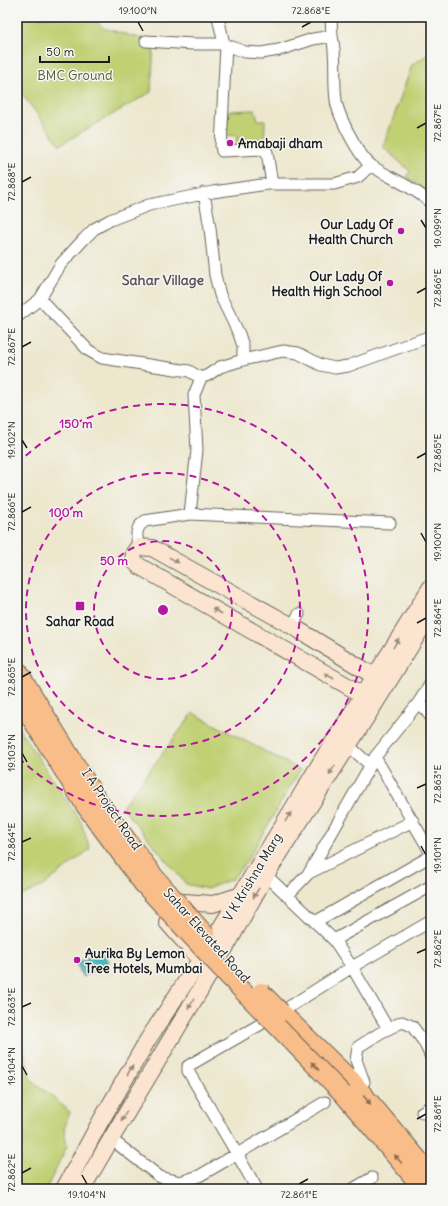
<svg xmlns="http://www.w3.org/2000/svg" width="448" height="1206" font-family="Delius,sans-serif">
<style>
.green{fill:#c0d073;stroke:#6e7648}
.water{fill:#48b7bf;stroke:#326a6e}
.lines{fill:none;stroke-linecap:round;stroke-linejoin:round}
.street-casing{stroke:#65635a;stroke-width:13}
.secondary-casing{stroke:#65635a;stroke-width:18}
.primary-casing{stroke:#65635a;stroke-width:20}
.street{stroke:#fff;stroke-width:11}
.secondary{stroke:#fce5d0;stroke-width:16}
.primary{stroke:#f8bd89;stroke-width:18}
.primary-bridge-casing{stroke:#65635a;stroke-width:20;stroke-linecap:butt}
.primary-bridge{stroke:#f8bd89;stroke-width:18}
.oneway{fill:#978b7f}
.oneway2{fill:#8a6c52}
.ticks{fill:none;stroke:#1c1c1c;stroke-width:1.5}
.ring{fill:none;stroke:#b5179e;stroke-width:2;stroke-dasharray:7 5}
.poi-dot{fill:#b5179e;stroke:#f6f6f2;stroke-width:1.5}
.labels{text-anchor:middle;stroke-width:3;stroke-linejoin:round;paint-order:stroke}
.park-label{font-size:13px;fill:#555b3a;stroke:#f6f6f2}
.poi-label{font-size:13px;font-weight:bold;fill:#1c1c1c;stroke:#f6f6f2;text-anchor:start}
.street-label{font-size:13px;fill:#1c1c1c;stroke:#f6f6f2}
.neighbourhood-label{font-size:14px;font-weight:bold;fill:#61515b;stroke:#f6f6f2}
.centre{fill:#b5179e;stroke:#f6f6f2;stroke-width:2}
.ring-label{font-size:12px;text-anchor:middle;font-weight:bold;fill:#b5179e;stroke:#f6f6f2;stroke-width:3;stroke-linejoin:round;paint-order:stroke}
.neatline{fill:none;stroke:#1c1c1c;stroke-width:1.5}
.ticks-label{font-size:10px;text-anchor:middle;fill:#1c1c1c}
</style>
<rect width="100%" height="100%" fill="#f6f6f2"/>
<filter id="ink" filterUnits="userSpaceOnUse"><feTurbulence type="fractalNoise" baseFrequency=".025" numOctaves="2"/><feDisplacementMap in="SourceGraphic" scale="8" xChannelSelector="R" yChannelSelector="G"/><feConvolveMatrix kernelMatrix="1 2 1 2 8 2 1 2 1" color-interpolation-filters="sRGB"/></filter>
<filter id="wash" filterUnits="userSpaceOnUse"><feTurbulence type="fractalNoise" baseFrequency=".012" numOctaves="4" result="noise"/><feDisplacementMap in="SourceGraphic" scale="16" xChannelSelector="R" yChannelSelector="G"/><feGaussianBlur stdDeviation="0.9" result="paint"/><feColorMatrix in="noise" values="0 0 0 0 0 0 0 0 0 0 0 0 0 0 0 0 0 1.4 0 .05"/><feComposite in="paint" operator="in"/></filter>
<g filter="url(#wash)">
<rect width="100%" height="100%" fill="#ede7ce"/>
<path class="green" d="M17,17H93L103,28L154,42L151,92L60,145L17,87Z
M431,52V194L407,177L410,171L383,147L412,65Z
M255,110L258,120H265L264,147L236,152L237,136L226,135L227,111Z
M193,713L300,770L247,861L232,879L207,889L186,884L122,807Z
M17,726L81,822L90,849L43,886L17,898Z
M17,1016L30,1078L70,1112L64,1129L67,1146L46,1189H17Z"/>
<path class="water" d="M102,949L109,962L83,977L76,963Z"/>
</g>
<g filter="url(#ink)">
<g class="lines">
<g class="street-casing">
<path id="street" d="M218,17L224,44
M331,17L332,36
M146,41L193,44H224L245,52L261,53L279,50L313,39L332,36C337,57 333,79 336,100C338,116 359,157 372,166C391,179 413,186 431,203
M226,45L221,146L222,151L262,149L267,152L272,184
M204,193L210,228L215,275L220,295L239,334L243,346V360
M40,299L88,350L102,358L189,371L201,378
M17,317L40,299L61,264L84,239L94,229L110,220L149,205L213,192L268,184H334L358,177L371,165
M190,514L197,450L194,395L201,378L208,375L220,367L243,360L283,351L298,353L321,365L335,368L348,366L431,336
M138,547C137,535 134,529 145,521L190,514L390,523
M292,626L299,614
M419,702L431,717
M348,745L370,765
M375,757L431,853
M309,873L375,757L419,702L431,683
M266,875L334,940L431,886
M287,896L309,873L413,821
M315,922L431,856
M334,940L352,967L388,1029
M289,1007L352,967L431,921
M261,1024L188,1066V1071L237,1154L325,1102
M364,1082L356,1060L358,1047L380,1033L402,1022L412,1026L424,1042L431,1057
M422,1112L431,1106
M111,1139L160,1177L180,1182L199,1176L237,1154L257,1189
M353,1189L372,1178"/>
</g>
<g class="secondary-casing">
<path id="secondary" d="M372,700L139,566L133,560L134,553L138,547L152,548L292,626L384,682
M184,902L213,904L241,895
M167,922L206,966
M64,1189L99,1124L147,1041L217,934L321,762L431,587
M82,1189L111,1139L227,945L266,875L376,702L431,613"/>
</g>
<g class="primary-casing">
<path id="primary" d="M281,1012L352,1081L431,1174
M343,1094L423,1189"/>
</g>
<use href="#street" class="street"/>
<use href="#secondary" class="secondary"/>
<use href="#primary" class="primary"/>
<g class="primary-bridge-casing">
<path id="primary-bridge" d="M17,669L98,801L154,876L206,935
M17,696L86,807L143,884L227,975L343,1094
M261,992L281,1012"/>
</g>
<use href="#primary-bridge" class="primary-bridge"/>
</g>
<defs><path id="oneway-solid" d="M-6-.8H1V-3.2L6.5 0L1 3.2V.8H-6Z"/></defs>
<g class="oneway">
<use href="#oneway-solid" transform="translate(174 560) rotate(29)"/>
<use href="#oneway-solid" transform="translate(217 611) rotate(-150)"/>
<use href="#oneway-solid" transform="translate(396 643) rotate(-58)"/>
<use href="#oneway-solid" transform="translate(329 676) rotate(-150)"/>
<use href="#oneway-solid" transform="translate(332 770) rotate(122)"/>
<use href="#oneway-solid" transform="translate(288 817) rotate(-59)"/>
<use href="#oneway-solid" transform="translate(256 893) rotate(120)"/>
<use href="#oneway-solid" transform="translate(191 1004) rotate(121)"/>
<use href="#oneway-solid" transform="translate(130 1070) rotate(-61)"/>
<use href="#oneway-solid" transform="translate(124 1116) rotate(121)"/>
</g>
<g class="oneway2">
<use href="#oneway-solid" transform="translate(315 1066) rotate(-134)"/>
<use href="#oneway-solid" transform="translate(367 1100) rotate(49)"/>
<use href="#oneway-solid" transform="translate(398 1159) rotate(-130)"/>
</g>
</g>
<path class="ticks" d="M138,22L143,31M302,27L311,22M417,128L426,123M22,182L31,177M421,220L426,228M417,293L426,288M22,347L31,342M22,440L27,448M417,458L426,453M22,512L31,507M421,533L426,542M417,623L426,618M22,677L31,672M22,753L27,762M417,788L426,784M22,842L31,838M421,846L426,855M417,953L426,949M22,1007L31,1003M22,1066L27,1075M417,1119L426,1114M22,1173L31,1168M82,1175L87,1184M299,1184L308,1179"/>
<g class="ring">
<circle cx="163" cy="610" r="69"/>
<circle cx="163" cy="610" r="137"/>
<path d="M17 464A206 206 0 1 1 17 756"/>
</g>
<g class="poi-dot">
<circle cx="230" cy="143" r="4"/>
<circle cx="401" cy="231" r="4"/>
<circle cx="390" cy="283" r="4"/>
<rect x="75" y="601" width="10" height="10" rx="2"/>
<circle cx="77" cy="960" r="4"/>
</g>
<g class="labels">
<g class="park-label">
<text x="75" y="80">BMC Ground</text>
</g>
<g class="poi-label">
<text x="238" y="148">Amabaji dham</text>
<text x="393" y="229" text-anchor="end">Our Lady Of<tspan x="393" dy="15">Health Church</tspan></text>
<text x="382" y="281" text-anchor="end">Our Lady Of<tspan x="382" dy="15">Health High School</tspan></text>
<text x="80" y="626" text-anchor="middle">Sahar Road</text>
<text x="85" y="958">Aurika By Lemon<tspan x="85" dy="15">Tree Hotels, Mumbai</tspan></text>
</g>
<g class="street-label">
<text transform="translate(112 809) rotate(56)" y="5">I A Project Road</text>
<text transform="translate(252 877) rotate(-59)" y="5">V K Krishna Marg</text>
<text transform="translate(207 935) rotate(48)" y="5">Sahar Elevated Road</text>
</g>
<g class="neighbourhood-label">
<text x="163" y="285">Sahar Village</text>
</g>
</g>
<circle cx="163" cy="610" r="6" class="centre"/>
<g class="ring-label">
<text x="76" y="428">150 m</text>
<text x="66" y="517">100 m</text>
<text x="114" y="565">50 m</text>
</g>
<rect width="448" height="1206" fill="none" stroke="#f6f6f2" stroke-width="44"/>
<path d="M40 56v6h69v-6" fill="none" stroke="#1c1c1c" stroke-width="2"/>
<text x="46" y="56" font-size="12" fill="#1c1c1c" stroke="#f6f6f2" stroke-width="3" paint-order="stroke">50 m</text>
<rect x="22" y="22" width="404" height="1162" class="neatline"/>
<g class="ticks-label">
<text x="138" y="14">19.100°N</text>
<text x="311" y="14">72.868°E</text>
<text transform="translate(437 123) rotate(-90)" y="4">72.867°E</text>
<text transform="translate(11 182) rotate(-90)" y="4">72.868°E</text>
<text transform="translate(437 228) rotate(-90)" y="4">19.099°N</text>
<text transform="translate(437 288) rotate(-90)" y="4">72.866°E</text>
<text transform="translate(11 347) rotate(-90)" y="4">72.867°E</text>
<text transform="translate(11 440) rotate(-90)" y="4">19.102°N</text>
<text transform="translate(437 453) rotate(-90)" y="4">72.865°E</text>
<text transform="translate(11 512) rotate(-90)" y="4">72.866°E</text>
<text transform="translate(437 542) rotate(-90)" y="4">19.100°N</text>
<text transform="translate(437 618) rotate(-90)" y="4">72.864°E</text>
<text transform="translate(11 677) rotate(-90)" y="4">72.865°E</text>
<text transform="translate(11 753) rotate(-90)" y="4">19.103°N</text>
<text transform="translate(437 784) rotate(-90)" y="4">72.863°E</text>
<text transform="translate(11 842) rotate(-90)" y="4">72.864°E</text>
<text transform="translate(437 855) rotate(-90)" y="4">19.101°N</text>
<text transform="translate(437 949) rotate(-90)" y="4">72.862°E</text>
<text transform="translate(11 1007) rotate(-90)" y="4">72.863°E</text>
<text transform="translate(11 1066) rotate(-90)" y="4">19.104°N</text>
<text transform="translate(437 1114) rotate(-90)" y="4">72.861°E</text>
<text transform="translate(11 1173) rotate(-90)" y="4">72.862°E</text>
<text x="87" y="1198">19.104°N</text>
<text x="299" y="1198">72.861°E</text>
</g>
</svg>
